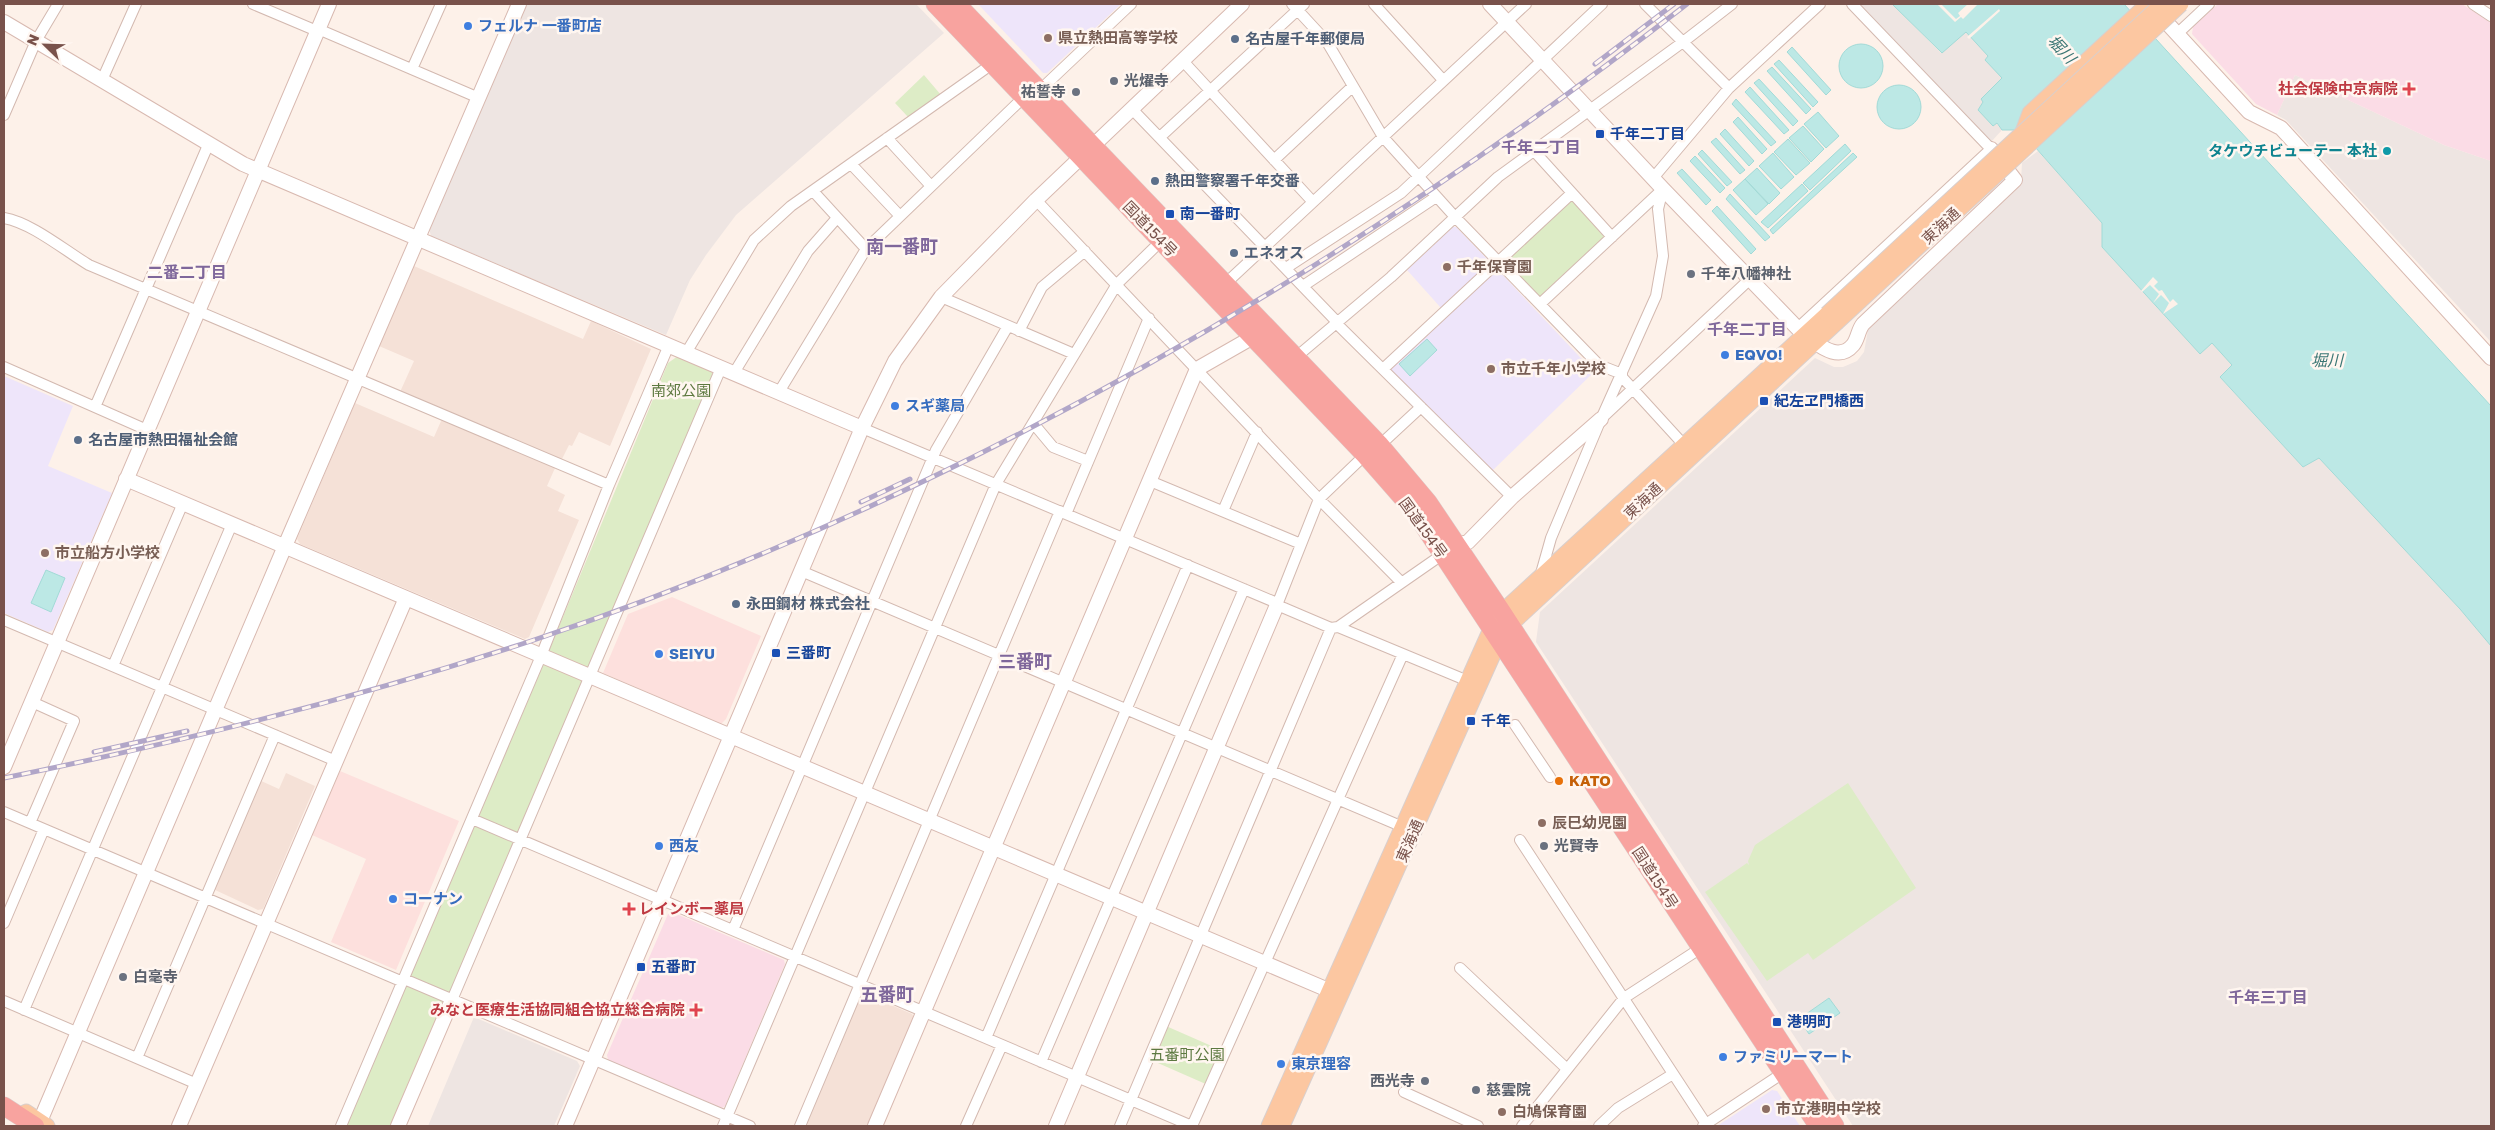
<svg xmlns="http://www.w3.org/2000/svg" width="2495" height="1130" font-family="'Golos Text','Noto Sans JP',sans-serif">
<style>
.residential{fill:#f5e1d7}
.commercial{fill:#fde0dd}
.industrial{fill:#eee5e2}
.education{fill:#eee5fa}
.medical{fill:#fbdce6}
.green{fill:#ddecc6}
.water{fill:#bce8e5;stroke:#a2dad7}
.pier{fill:#fdf1e9}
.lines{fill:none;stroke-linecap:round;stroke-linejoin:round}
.street-casing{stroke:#d3b9b0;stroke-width:12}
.secondary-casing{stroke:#d8b9b0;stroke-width:16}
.primary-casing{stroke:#d9cfcd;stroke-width:17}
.highway-casing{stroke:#d9cfcd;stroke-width:19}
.street{stroke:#fff;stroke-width:10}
.secondary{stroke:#fff;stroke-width:14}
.primary{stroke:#fcc7a1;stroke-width:15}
.highway{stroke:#f8a39f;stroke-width:18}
.rail-casing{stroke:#b1a6c8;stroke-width:5}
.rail{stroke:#fff6f0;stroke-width:3;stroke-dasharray:9;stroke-linecap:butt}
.primary-bridge-casing{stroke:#d9cfcd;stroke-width:17;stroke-linecap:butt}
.primary-bridge{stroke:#fcc7a1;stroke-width:15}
.shop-dot{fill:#3f7fe0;stroke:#fff6f0;stroke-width:2}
.education-dot{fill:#8d6e63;stroke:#fff6f0;stroke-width:2}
.service-dot{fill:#5c6f8a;stroke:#fff6f0;stroke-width:2}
.worship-dot{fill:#6b7280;stroke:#fff6f0;stroke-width:2}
.health-dot{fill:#e0444e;stroke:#fff6f0;stroke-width:2}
.transit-dot{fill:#1a4fb4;stroke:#fff6f0;stroke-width:2}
.culture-dot{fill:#0f9aa8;stroke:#fff6f0;stroke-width:2}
.food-dot{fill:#e8710a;stroke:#fff6f0;stroke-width:2}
.labels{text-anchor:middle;stroke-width:5;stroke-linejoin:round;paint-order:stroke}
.shop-label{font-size:15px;font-weight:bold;fill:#366cbe;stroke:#fff6f0;text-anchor:start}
.education-label{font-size:15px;font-weight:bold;fill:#785e54;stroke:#fff6f0;text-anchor:start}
.service-label{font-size:15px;font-weight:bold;fill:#4e5e75;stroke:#fff6f0;text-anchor:start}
.worship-label{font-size:15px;font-weight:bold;fill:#5b616d;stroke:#fff6f0;text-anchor:start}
.health-label{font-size:15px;font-weight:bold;fill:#be3a42;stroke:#fff6f0;text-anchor:end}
.transit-label{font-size:15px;font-weight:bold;fill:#164399;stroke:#fff6f0;text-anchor:start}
.culture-label{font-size:15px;font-weight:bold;fill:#0d838f;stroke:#fff6f0;text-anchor:end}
.street-label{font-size:15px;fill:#79524b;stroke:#fff6f0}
.park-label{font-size:15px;fill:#5d7940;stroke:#fff6f0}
.food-label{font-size:15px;font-weight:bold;fill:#c56008;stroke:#fff6f0;text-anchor:start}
.water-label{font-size:16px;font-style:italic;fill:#3b7674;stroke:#fff6f0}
.neighbourhood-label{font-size:16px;font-weight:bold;fill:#7f679b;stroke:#fff6f0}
.quarter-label{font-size:18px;font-weight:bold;fill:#7f679b;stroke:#fff6f0}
</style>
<rect width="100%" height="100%" fill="#fdf1e9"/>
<path class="residential" d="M414,266L583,339L591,321L651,349L610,446L579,432L572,446L569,445L561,461L555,468L547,486L565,495L558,511L579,520L529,637L525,639L300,544L297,539L355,403L434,437L445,412L400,392L414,361L379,346Z
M286,773L315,786L263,909L258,910L213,889L259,780L279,789Z
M863,993L912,1014L915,1019L869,1126H803L859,994Z"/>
<path class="commercial" d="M672,597L761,636L726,719L721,724L603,673L628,614Z
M340,771L459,821L396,970L331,942L366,859L312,835Z"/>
<path class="industrial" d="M525,4H916L944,33L736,215L706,255L690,280L666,335L431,236L429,229Z
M1860,4H1892L1941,53L1965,31L1989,56L1985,60L2003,78L1981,99L1983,102L1981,106L1994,125L1996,123L2002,130L1991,142Z
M2295,75L2444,145L2491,161V342L2286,120L2277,115Z
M2038,151L2103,223L2102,247L2200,354L2212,343L2232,365L2220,377L2303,467L2319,457L2460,609L2491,646V1126H1853L1536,642L1540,612L1815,358L1834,367H1843L1857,361L1864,352L1868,330L1899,294L2021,181L2022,163Z
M474,1017L577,1061L580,1066L554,1126H428Z"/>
<path class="education" d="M978,4H1121L1047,73H1043Z
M1453,227H1456L1488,260V264L1441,308L1407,270Z
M1494,270H1498L1594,372L1492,471L1391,371V366Z
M4,376L73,406L48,466L112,493L53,630L48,632L4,613Z
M1772,1090L1777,1091L1800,1126H1717Z"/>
<path class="medical" d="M2218,4H2462L2491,23V161L2444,145L2295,75L2277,115L2256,104L2192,34L2193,27Z
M672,912L784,960L785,964L725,1106L722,1108L608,1060L607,1055L668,914Z"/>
<path class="green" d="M924,75L941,95L908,117L895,103Z
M1568,201H1573L1604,235V239L1543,296H1539L1506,262L1507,258Z
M678,356L711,369L713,377L393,1126H346L541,670L668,363Z
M1848,783L1916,888L1813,960L1808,953L1767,981L1705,892L1747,863L1749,865L1748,861L1755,845Z
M1166,1026L1223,1051L1208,1085L1151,1060Z"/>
<path class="water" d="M1892,4H2124L2491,406V646L2460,609L2319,458L2303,467L2220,377L2232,365L2212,343L2200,354L2102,247V223L2020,130H2002L1997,123L1993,126L1978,110L1983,102L1981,99L2002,78L1985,60L1988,56L1966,32L1942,53Z
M1839 66a22 22 0 1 1 44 0a22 22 0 1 1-44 0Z
M1792,47L1831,90L1826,95L1787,52Z
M1779,60L1818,102L1813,107L1774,64Z
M1772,67L1811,109L1806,114L1767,71Z
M1759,79L1798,121L1793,126L1754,83Z
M1877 107a22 22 0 1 1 44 0a22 22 0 1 1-44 0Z
M1750,87L1789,130L1784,134L1745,92Z
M1736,99L1776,142L1771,146L1732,104Z
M1818,112L1839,136L1826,148L1804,124Z
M1738,117L1767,149L1762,154L1733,122Z
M1803,126L1824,149L1811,162L1789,138Z
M1725,129L1754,161L1749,166L1720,134Z
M1716,138L1745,170L1740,174L1711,142Z
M1788,139L1810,163L1796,175L1774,152Z
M1845,144L1851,151L1810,190L1803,183Z
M1702,150L1732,182L1727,186L1698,154Z
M1773,153L1794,177L1781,189L1759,166Z
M1853,153L1857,157L1773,234L1770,230Z
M1695,156L1725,188L1720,193L1690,161Z
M1757,168L1780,193L1769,204L1745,179Z
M1682,169L1711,200L1706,205L1677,173Z
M1745,179L1768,204L1756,215L1733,190Z
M1802,184L1808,191L1768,228L1761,222Z
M1730,194L1770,237L1765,241L1726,199Z
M1717,206L1756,249L1751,254L1712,211Z
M1427,339L1437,350L1410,376L1399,364Z
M46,570L65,578L51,612L31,603Z
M1829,998L1840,1013L1809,1034L1799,1019Z"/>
<path class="pier" d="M1937,4H1941L1956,19L1960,16L1958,13L1968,4H1978L1963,19L1961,17L1955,22Z
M1999,9L2000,11L1969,39L1967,37Z
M2153,277L2158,282L2154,286L2159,291L2162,290L2170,302L2173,299L2178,304L2163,314L2169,303L2161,295L2153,303L2159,294L2150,285L2142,292L2141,291Z"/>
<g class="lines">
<g class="street-casing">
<path id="street" d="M253,4L317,31
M1292,4L1327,42L1383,137L1455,217L1599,365L1622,374
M1374,4L1443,80
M1645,4L1729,88
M2473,4L2491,16
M318,29L479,98
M2177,34L2209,4
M1182,60L1313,202
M412,69L441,4
M102,80L136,4
M1040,90L1131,4
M1131,108L1338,323
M4,115L36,41L58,4
M1160,137L1304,4
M887,138L931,186
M1534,151L1612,237
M1274,160L1352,87
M851,164L900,216
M1654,177L1729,88L1820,4
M813,191L866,249
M1036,200L1319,499L1401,582
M4,218C32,223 64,250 89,265L609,485
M1286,268L1401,193L1602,4
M1225,284L1526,4
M1303,286L1436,197
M941,297L1074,354
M1540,304L1662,190
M1337,324L1512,497
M1798,328L1991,149L1852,4
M1019,331L1042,287L1085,251
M686,353L754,240L791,206L992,64
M1295,358L1391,277L1498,177L1683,42L1732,4
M4,367L147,430
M1383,369L1572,193
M734,373L808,251L837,218
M1621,376L1684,445
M779,392L866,249L1024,97
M95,407L209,143
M1605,415L1750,279
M1033,423L1053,447L1088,461
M862,428L1277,603
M1380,445L1421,407
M1365,455L1319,499L1277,605L1331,628L1338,627L1468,681
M1150,481L1301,544
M1223,511L1257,432
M1066,514L1149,318
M801,571L1403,827
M1540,577L1551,538L1601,419L1656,296L1663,256L1658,209L1663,189
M4,620L336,761
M1338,627L1443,554
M113,666L183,503
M1515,725L1550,777
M4,812L403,982
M472,819L1192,1126
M30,823L74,721L32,702
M1520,840L1706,1124
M4,923L44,829
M733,930L936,450L1008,326
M1460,968L1567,1069
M404,979L750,1126
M452,1000L721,368
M4,1001L197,1084
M24,1010L232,524
M986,1038L1188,565
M137,1058L275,735
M1041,1062L1244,589
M1404,1092L1478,1126
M341,1126L541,656L609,485L669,345
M723,1126L996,484L1117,284L1161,241
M800,1126L1060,511
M966,1126L1002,1045
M1120,1126L1331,628
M1192,1126L1403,654
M1522,1126L1624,998L1701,948
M1599,1126L1618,1108L1673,1074
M1703,1126L1786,1071"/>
</g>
<g class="secondary-casing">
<path id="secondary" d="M1490,4L1663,189L1804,335C1818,344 1838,363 1853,345C1858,339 1858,330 1863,324L2015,180L1991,149
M2156,11L2249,112L2281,128L2491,358
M4,22L243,164L862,428
M126,479L1340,995
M1457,545L1468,542L1512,497L1601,419
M4,767L329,4
M38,1126L285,546L519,4
M179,1126L406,598
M398,1126L452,1000
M565,1126L862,428L895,361L941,297L1036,200L1242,4
M875,1126L1197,369L1253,337
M1056,1126L1277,605"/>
</g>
<g class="primary-casing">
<path id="primary" d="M2023,132L2030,113L2148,4
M26,1112L47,1126
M1269,1126L1491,629L1502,612L1827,314
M1282,1126L1499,641L1510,625L1836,323"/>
</g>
<g class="highway-casing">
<path id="highway" d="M935,4L1365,455L1414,511L1818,1126
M957,4L1380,445L1428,502L1502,612L1835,1126
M4,1106L35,1126"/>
</g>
<use href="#street" class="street"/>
<use href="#secondary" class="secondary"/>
<use href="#primary" class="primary"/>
<use href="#highway" class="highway"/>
<g class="rail-casing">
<path id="rail" d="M1595,64L1674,4
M861,502L910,479
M94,752L187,731
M4,778C182,742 358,698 531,641C951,500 1339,274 1687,4"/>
</g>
<use href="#rail" class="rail"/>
<g class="primary-bridge-casing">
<path id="primary-bridge" d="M1827,314L2162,4
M1836,323L2181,4"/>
</g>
<use href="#primary-bridge" class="primary-bridge"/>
</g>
<g class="shop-dot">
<circle cx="468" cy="26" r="5"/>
<circle cx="1725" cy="355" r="5"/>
<circle cx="895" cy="406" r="5"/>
<circle cx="659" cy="654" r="5"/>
<circle cx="659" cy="846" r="5"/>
<circle cx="393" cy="899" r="5"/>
<circle cx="1723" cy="1057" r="5"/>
<circle cx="1281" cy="1064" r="5"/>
</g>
<g class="education-dot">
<circle cx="1048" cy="38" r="5"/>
<circle cx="1447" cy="267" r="5"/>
<circle cx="1491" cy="369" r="5"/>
<circle cx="45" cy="553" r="5"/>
<circle cx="1542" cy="823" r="5"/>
<circle cx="1766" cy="1109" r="5"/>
<circle cx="1502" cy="1112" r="5"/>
</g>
<g class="service-dot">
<circle cx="1235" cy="39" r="5"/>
<circle cx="1155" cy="181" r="5"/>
<circle cx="1234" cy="253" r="5"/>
<circle cx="78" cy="440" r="5"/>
<circle cx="736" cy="604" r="5"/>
</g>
<g class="worship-dot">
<circle cx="1114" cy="81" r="5"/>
<circle cx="1076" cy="92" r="5"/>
<circle cx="1691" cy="274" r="5"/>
<circle cx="1544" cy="846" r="5"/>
<circle cx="123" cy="977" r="5"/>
<circle cx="1425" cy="1081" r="5"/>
<circle cx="1476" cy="1090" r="5"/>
</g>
<g class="health-dot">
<path d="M2406.5 81.5h5v5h5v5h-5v5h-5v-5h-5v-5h5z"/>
<path d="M626.5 901.5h5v5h5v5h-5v5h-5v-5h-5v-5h5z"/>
<path d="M693.5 1002.5h5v5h5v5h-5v5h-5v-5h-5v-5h5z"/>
</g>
<g class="transit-dot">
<rect x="1595" y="129" width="10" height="10" rx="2.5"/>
<rect x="1165" y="209" width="10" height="10" rx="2.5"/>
<rect x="1759" y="396" width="10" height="10" rx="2.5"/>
<rect x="771" y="648" width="10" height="10" rx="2.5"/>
<rect x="1466" y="716" width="10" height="10" rx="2.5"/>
<rect x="636" y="962" width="10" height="10" rx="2.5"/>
<rect x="1772" y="1017" width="10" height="10" rx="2.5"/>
</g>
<circle class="culture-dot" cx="2387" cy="151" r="5"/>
<circle class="food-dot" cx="1559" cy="781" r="5"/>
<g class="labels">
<g class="shop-label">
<text x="478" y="31">フェルナ 一番町店</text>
<text x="1735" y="360">EQVO!</text>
<text x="905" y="411">スギ薬局</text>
<text x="669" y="659">SEIYU</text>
<text x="669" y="851">西友</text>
<text x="403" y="904">コーナン</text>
<text x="1733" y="1062">ファミリーマート</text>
<text x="1291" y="1069">東京理容</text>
</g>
<g class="education-label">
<text x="1058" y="43">県立熱田高等学校</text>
<text x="1457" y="272">千年保育園</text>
<text x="1501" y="374">市立千年小学校</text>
<text x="55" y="558">市立船方小学校</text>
<text x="1552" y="828">辰巳幼児園</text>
<text x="1776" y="1114">市立港明中学校</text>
<text x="1512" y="1117">白鳩保育園</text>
</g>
<g class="service-label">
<text x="1245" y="44">名古屋千年郵便局</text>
<text x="1165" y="186">熱田警察署千年交番</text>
<text x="1244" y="258">エネオス</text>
<text x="88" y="445">名古屋市熱田福祉会館</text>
<text x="746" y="609">永田鋼材 株式会社</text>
</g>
<g class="worship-label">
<text x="1124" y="86">光燿寺</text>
<text x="1066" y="97" text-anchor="end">祐誓寺</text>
<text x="1701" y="279">千年八幡神社</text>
<text x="1554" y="851">光賢寺</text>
<text x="133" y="982">白毫寺</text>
<text x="1415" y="1086" text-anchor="end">西光寺</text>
<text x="1486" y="1095">慈雲院</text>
</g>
<g class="health-label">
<text x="2398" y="94">社会保険中京病院</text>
<text x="639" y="914" text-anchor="start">レインボー薬局</text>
<text x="685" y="1015">みなと医療生活協同組合協立総合病院</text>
</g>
<g class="transit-label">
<text x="1610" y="139">千年二丁目</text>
<text x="1180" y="219">南一番町</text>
<text x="1774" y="406">紀左ヱ門橋西</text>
<text x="786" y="658">三番町</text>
<text x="1481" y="726">千年</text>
<text x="651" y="972">五番町</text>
<text x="1787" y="1027">港明町</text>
</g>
<g class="culture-label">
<text x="2377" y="156">タケウチビューテー 本社</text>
</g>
<g class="street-label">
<text transform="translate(1941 226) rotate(-43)" y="5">東海通</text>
<text transform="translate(1150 229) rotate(46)" y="5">国道154号</text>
<text transform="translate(1643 501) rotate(-43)" y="5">東海通</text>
<text transform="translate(1423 528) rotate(54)" y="5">国道154号</text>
<text transform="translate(1410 841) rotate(-66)" y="5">東海通</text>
<text transform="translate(1655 878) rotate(57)" y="5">国道154号</text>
</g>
<g class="park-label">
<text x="681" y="396">南郊公園</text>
<text x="1187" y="1060">五番町公園</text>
</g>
<g class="food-label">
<text x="1569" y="786">KATO</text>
</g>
<g class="water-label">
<text transform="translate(2062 49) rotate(47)" y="6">堀川</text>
<text x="2327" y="366">堀川</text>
</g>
<g class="neighbourhood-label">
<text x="1541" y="153">千年二丁目</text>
<text x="187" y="278">二番二丁目</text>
<text x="1747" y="335">千年二丁目</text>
<text x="2268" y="1003">千年三丁目</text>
</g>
<g class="quarter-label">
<text x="902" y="253">南一番町</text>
<text x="1025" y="668">三番町</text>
<text x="887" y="1001">五番町</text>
</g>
</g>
<rect width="2495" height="1130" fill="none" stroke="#79524b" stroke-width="10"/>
<g transform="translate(45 45) rotate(293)" stroke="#fff6f0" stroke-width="4" paint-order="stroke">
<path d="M0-4L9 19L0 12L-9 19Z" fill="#79524b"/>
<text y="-8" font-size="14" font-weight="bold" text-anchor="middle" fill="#79524b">N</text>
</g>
</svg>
